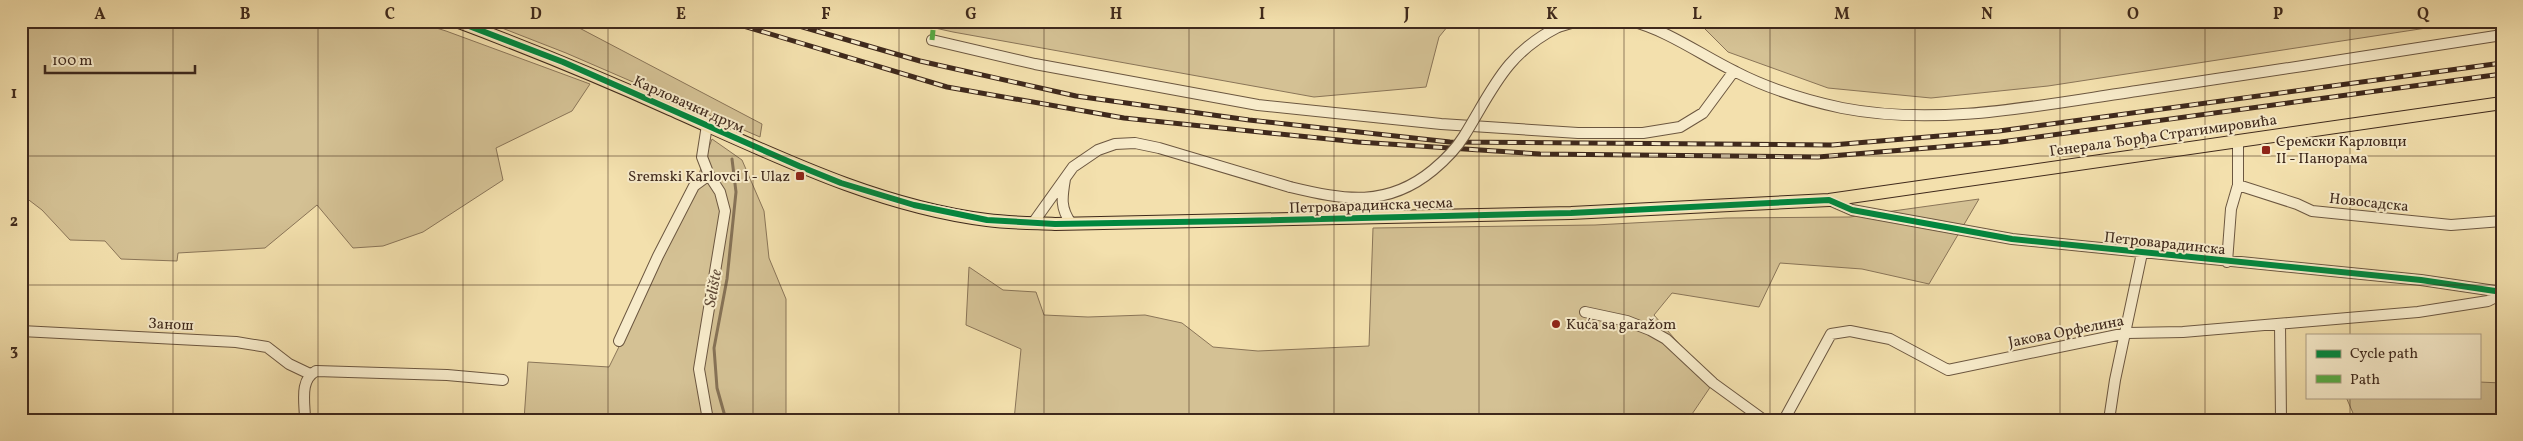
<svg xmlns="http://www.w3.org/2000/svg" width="2523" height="441" font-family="Vollkorn,serif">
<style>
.green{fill:#d4c194;stroke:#8a7558}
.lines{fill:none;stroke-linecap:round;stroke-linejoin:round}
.stream{stroke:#867256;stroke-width:3}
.minor-casing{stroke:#6c5740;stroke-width:12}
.major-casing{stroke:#3f291c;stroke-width:14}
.minor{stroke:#f7ebca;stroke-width:10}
.major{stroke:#f3e0ad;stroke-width:12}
.rail-casing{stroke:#3f291c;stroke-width:5}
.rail{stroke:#f7ebca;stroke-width:3;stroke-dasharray:9;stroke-linecap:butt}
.minor-bridge-casing{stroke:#6c5740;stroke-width:12;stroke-linecap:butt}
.minor-bridge{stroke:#f7ebca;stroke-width:10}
.quiet{stroke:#56ab43;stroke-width:5;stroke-dasharray:10 5;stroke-linecap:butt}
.cycleway-casing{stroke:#f7ebca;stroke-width:9}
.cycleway{stroke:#00873e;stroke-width:6}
.grid{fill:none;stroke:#3f291c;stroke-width:1;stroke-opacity:0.55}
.poi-dot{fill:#8f2418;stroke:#f7ebca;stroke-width:2}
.labels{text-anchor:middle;stroke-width:4;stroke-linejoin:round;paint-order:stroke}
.street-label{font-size:15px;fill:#3f291c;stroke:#f7ebca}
.poi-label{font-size:15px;fill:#3f291c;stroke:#f7ebca;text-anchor:start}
.water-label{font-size:16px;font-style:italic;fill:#634d39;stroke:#f7ebca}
.neatline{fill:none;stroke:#3f291c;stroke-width:2}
.grid-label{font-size:16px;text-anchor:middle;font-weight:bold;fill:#3f291c}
</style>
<rect width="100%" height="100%" fill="#f3e0ad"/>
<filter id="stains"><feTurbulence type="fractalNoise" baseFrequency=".004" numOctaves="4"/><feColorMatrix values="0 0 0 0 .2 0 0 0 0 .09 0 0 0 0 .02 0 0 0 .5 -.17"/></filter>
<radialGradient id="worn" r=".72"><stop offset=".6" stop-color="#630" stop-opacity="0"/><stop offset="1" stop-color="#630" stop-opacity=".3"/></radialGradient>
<path class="green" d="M21,21H414L446,31L590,84L572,111L496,148L503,180L423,232L383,246L353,248L317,205L265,248L178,253L177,261L121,259L105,241L70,240L42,210L21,194Z
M484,21H566L762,124L760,137L566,53Z
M927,21H1452L1439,37L1426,87L1314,97L953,32L926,26Z
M1697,21H2472L2048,86L1931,98L1828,88L1728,52Z
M712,139L742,160L764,211L769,258L786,299V420H524L528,362L609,367L683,217Z
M1979,199L1929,284L1862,269L1780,263L1759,307L1672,293L1654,315L1713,383L1688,420H1014L1021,349L966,325L969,267L1003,290L1036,292L1044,315L1088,317L1145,315L1182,323L1213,347L1258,351L1369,346L1373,228L1595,225L1726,218L1850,217Z
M2479,382L2502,383V420H2356L2346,397H2479Z"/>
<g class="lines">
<path class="stream" d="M726,420L717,388L714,348L727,279L736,192L732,159"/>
<g class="minor-casing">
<path id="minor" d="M1631,21C1669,31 1701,55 1736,72C1769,89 1805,100 1842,108C1939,127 2041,105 2137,91C2259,73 2380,54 2502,35
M1558,27L1578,21
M932,40L1035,64L1258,105L1441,124L1578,133H1643L1680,127L1703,113L1734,71
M707,125L702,157L709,175L720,192L725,211L699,369L708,420
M2238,141V185L2297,204L2312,211L2451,225L2502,221
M1065,179C1062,197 1060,208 1071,223
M1829,200L1852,210L2012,239L2421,280L2502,292
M1033,223L1073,167L1098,150L1115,144L1135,143L1159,148L1290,187
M2227,262L2231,209L2238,185
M1585,312L1627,321L1650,330L1666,339L1713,383L1764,420
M2280,324L2281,420
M21,331L236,342L267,347L289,364L310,374
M619,341L658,256L694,186L709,175
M305,420C305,403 299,380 316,371L447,375L503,380
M1784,420L1831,334L1850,331L1890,339L1948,370L2127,333L2183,332L2418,312L2488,301L2502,294
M2109,420L2115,380L2142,253"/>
</g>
<g class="major-casing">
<path id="major" d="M456,21C528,48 599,77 670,109C772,154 875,206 987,220C1010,223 1033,223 1055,224L1571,213L1829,200L2502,103"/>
</g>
<use href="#minor" class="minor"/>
<use href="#major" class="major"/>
<g class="rail-casing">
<path id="rail" d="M727,21L947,87L1124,118L1358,142L1540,154L1818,157L2001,142L2502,74
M782,21L920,61L1076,96L1249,120L1450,142L1832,145L1999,131L2502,63"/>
</g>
<use href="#rail" class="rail"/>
<g class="minor-bridge-casing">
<path id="minor-bridge" d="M1290,187C1344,200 1387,208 1433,170C1445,160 1456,149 1464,136C1493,89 1505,54 1558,27"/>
</g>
<use href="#minor-bridge" class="minor-bridge"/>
<path class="quiet" d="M932,40L934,21"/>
<g class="cycleway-casing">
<path id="cycleway" d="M456,21L563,62L799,166L841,183L914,205L987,220L1055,224L1236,221L1571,213L1829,200L1852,210L2012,239L2421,280L2502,292"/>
</g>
<use href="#cycleway" class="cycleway"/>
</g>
<path class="grid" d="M173,21V420M318,21V420M463,21V420M608,21V420M753,21V420M899,21V420M1044,21V420M1189,21V420M1334,21V420M1479,21V420M1624,21V420M1770,21V420M1915,21V420M2060,21V420M2205,21V420M2350,21V335M21,156H2502M21,285H2502M2350,397V420"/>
<g class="poi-dot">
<rect x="2261" y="145" width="10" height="10" rx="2.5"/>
<rect x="795" y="171" width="10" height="10" rx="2.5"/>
<circle cx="1556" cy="324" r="5"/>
</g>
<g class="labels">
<g class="street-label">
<text transform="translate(689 104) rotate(24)" y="5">Карловачки друм</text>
<text transform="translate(2163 135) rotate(-8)" y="5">Генерала Ђорђа Стратимировића</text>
<text transform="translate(2369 202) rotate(6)" y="5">Новосадска</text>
<text transform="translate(1371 205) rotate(-2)" y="5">Петроварадинска чесма</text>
<text transform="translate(2165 243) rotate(6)" y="5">Петроварадинска</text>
<text transform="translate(171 324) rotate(3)" y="5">Занош</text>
<text transform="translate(2066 331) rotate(-11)" y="5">Јакова Орфелина</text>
</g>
<g class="poi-label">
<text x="2276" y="146">Сремски Карловци<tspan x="2276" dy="17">II - Панорама</tspan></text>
<text x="790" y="181" text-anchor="end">Sremski Karlovci I - Ulaz</text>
<text x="1566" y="329">Kuća sa garažom</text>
</g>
<g class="water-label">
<text transform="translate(712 288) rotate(-80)" y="6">Selište</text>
</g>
</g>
<rect width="2523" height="441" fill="none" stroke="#f3e0ad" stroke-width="55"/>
<rect x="2306" y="334" width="175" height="65" fill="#f7ebca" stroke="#ad9d84"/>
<rect x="2316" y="350" width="25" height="8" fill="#00873e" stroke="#ad9d84"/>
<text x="2350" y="358" font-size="15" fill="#3f291c">Cycle path</text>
<rect x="2316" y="375" width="25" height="8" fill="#56ab43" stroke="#ad9d84"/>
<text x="2350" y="384" font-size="15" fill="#3f291c">Path</text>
<path d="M45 65v8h150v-8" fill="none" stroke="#3f291c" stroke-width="2.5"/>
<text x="52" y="65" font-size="15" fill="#3f291c" stroke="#f7ebca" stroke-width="4" paint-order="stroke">100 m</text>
<rect x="28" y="28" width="2468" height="386" class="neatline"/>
<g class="grid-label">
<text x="100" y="19">A</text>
<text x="245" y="19">B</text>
<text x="390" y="19">C</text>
<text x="536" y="19">D</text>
<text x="681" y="19">E</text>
<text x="826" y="19">F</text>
<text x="971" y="19">G</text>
<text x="1116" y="19">H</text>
<text x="1262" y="19">I</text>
<text x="1407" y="19">J</text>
<text x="1552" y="19">K</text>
<text x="1697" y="19">L</text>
<text x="1842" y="19">M</text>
<text x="1987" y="19">N</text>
<text x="2133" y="19">O</text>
<text x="2278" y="19">P</text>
<text x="2423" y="19">Q</text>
<text x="14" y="98">1</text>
<text x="14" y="226">2</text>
<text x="14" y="355">3</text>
</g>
<rect width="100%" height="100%" filter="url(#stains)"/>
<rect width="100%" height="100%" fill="url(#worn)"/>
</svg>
